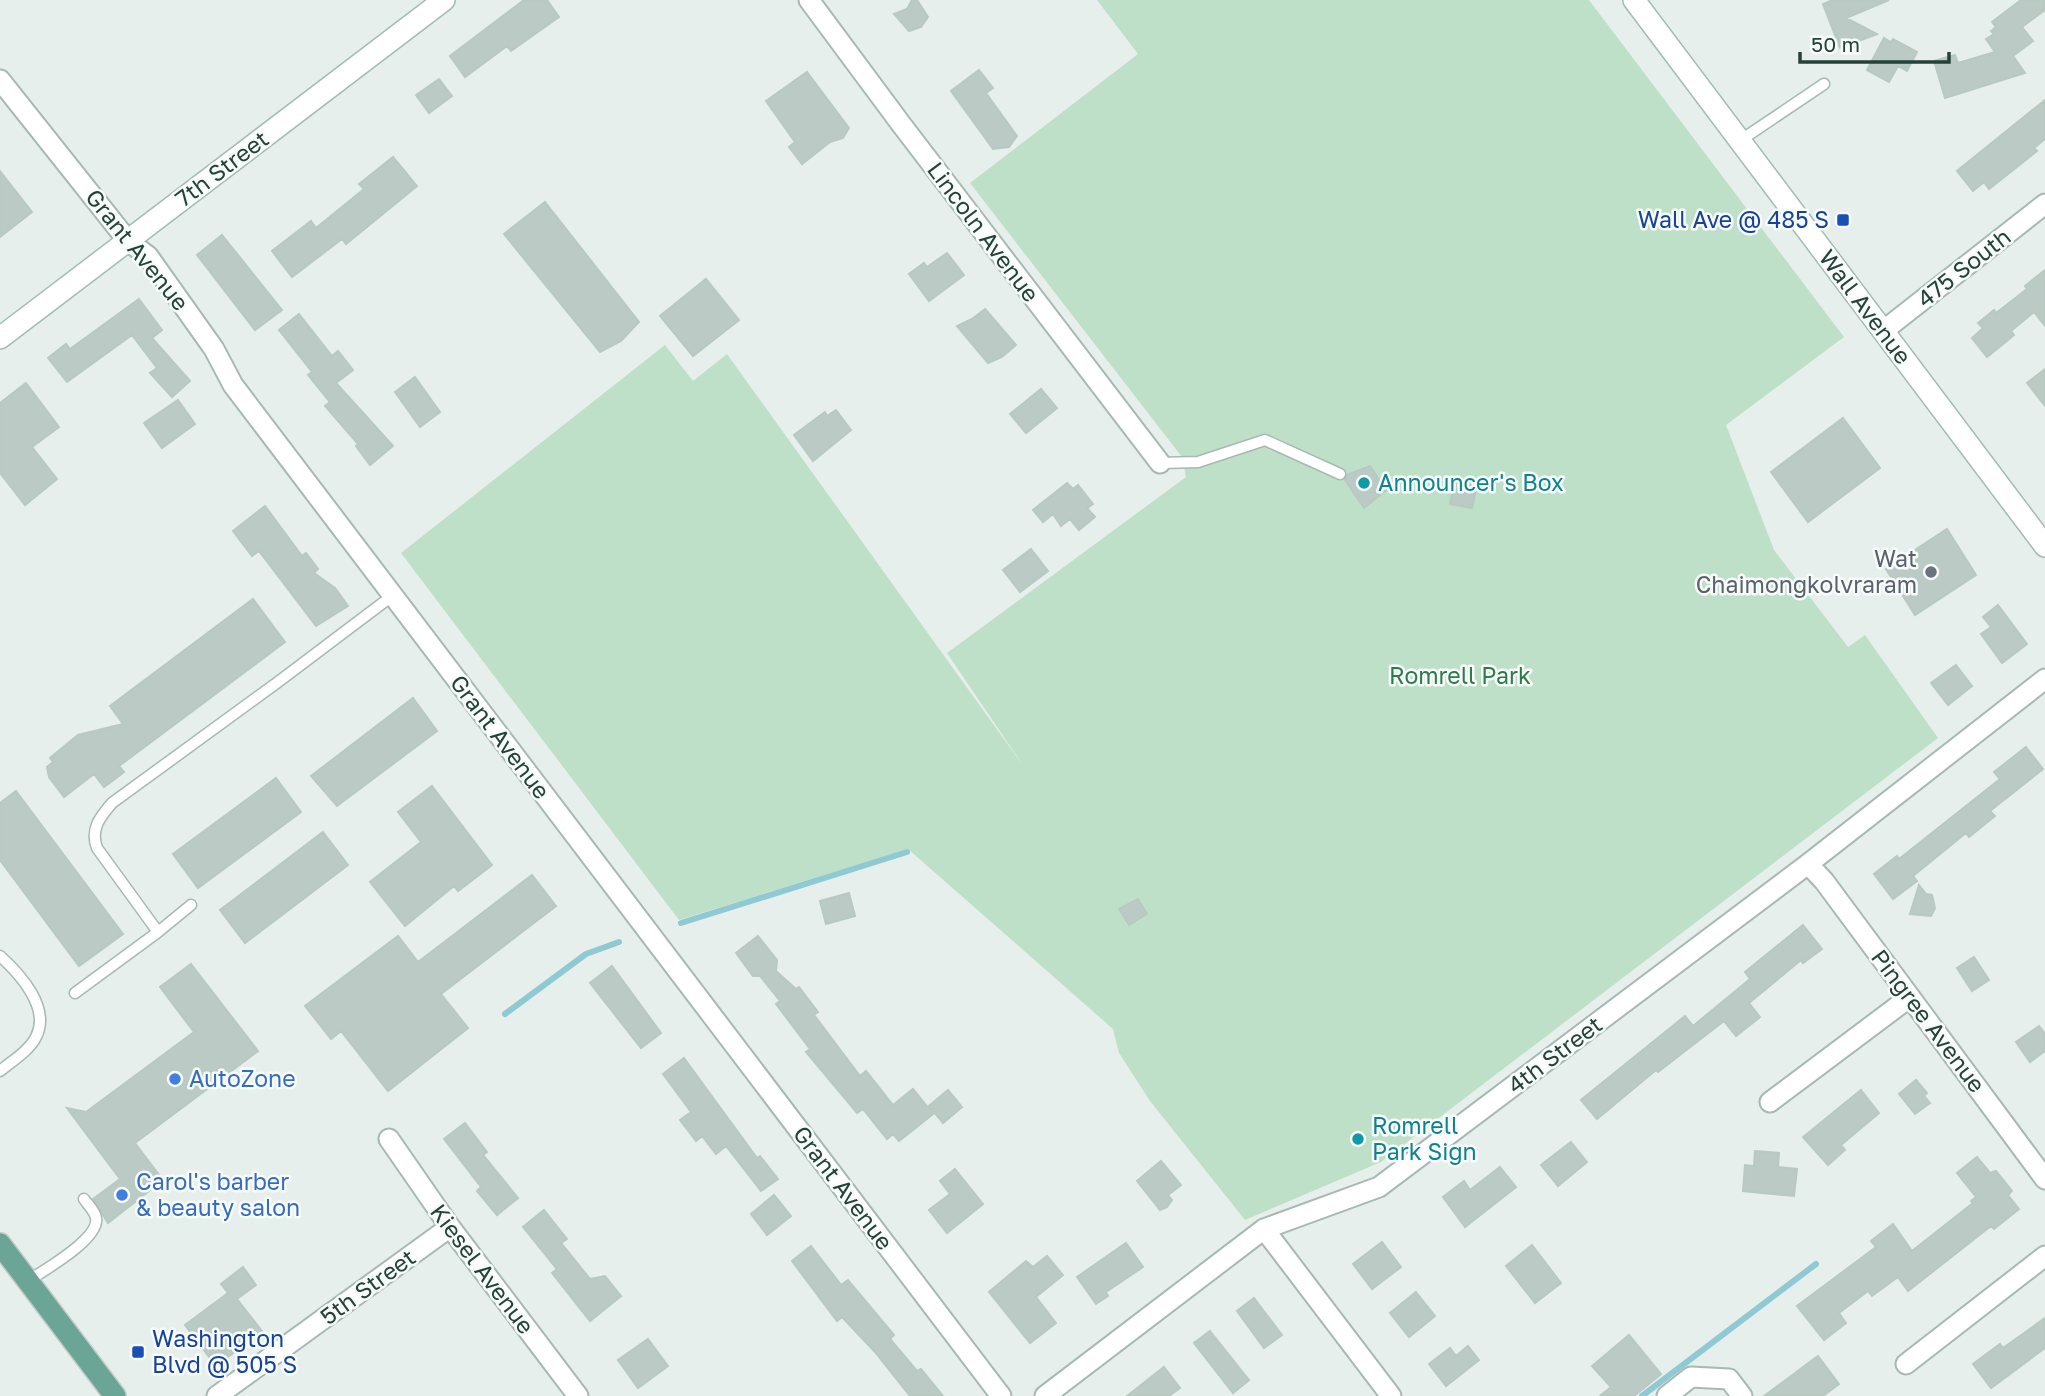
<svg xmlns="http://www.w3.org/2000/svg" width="2045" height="1396" font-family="'Golos Text',sans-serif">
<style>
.green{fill:#bfe0c8}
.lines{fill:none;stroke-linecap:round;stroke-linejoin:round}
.stream{stroke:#8ec9d4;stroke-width:6}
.building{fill:#bbcac4;stroke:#b8c9c2;stroke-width:2}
.lane-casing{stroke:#a8b8b2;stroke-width:13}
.street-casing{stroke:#a8b8b2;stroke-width:23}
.secondary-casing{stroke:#a4bbb3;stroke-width:24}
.primary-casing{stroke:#c2cac8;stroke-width:24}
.lane{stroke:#fff;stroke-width:10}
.street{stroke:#fff;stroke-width:19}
.secondary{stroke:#fff;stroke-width:21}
.primary{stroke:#6aa596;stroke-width:21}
.transit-dot{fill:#1a4fb4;stroke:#f7fbf9;stroke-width:2.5}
.culture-dot{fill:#0f9aa8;stroke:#f7fbf9;stroke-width:2.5}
.worship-dot{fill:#6b7280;stroke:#f7fbf9;stroke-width:2.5}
.shop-dot{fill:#3f7fe0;stroke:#f7fbf9;stroke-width:2.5}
.labels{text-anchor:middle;stroke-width:5;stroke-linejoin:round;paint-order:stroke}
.street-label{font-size:23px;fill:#24423a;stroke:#f7fbf9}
.transit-label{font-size:23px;fill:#164399;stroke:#f7fbf9;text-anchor:end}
.culture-label{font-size:23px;fill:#0d838f;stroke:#f7fbf9;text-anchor:start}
.worship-label{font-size:23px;fill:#5b616d;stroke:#f7fbf9;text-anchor:end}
.park-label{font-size:23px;fill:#2d7a4b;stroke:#f7fbf9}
.shop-label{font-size:23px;fill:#366cbe;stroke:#f7fbf9;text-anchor:start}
</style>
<rect width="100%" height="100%" fill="#e6efeb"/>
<path class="green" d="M1097,0H1589L1844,337L1726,425L1774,550L1848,647L1865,635L1938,738L1381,1162L1245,1220L1150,1101L1119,1053L1113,1029L908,849L679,920L401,553L665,345L693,381L727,354L1022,764L947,653L1186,477L1182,457L970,183L1138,54Z"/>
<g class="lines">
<path class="stream" d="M681,923L907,852
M505,1014L586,954L619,942
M1642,1396L1816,1264"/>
</g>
<path class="building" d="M524,0H547L559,17L511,51L507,46L465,77L450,56Z
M912,0H917L928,17L921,27L909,31L894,14L907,9Z
M1833,0H1889L1846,18L1877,34L1840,48L1823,4Z
M2021,0H2045V10L2022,27L2033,41L2013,56L2025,73L1945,98L1934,61L1955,55L1958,63L1995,52L1986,39L1994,34L1991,31L1996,27L1992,22Z
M1884,38L1891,42L1893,39L1917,52L1907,71L1898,66L1889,82L1867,70Z
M979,70L993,88L986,93L1017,136L1009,147L993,149L951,91Z
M807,72L849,128L843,138L830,142L802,164L789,147L795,142L766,101Z
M439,79L452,96L429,113L416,95Z
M2045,100V139L2034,148L2037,151L1989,189L1984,182L1973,191L1957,171Z
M393,157L417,186L346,244L342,239L292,277L272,251L311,221L316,228L364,189L359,184Z
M0,171L32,212L0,237Z
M545,202L639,322L621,341L600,352L504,234Z
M222,235L282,310L255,330L197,255Z
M947,253L964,275L929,301L909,274L924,263L927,267Z
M2045,270V326L2034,312L2011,331L2014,335L1987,357L1972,338L1983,328L1978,323L1994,310L1996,313L2027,289L2025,286Z
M706,279L739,320L693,356L660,316Z
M139,299L162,330L152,338L190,381L172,397L150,373L157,368L132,335L67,382L48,358L66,344L70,349Z
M985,309L1016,345L1002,357L988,363L957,326L972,319Z
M299,314L332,356L338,351L353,370L336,383L393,446L370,465L356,446L358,444L325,406L330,402L308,375L312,372L279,330Z
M2045,369V406L2027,383Z
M415,377L440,412L420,427L395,392Z
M26,383L59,427L32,447L57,479L25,505L0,473V403Z
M1041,389L1057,408L1026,433L1010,414Z
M178,400L195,424L162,448L144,423Z
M836,410L851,430L813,461L794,435L825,412L827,416Z
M1843,418L1880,468L1808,522L1771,472Z
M1370,466L1386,490L1364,508L1345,480L1347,475Z
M1455,480L1477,485L1472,508L1450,504Z
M1067,483L1073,489L1078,485L1093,504L1087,508L1095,517L1079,530L1070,519L1061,526L1053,514L1043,522L1033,510Z
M265,506L302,556L306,553L318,569L314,573L335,588L348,606L316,626L259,551L252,556L233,531Z
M1947,529L1976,575L1915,615L1886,569Z
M1031,549L1048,571L1020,592L1003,570Z
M253,599L285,642L119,766L124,772L104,787L94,774L64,797L49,777L47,767L53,762L50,758L78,735L123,724L110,706Z
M1998,605L2027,644L2002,663L1981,634L1991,627L1983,617Z
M1956,665L1972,686L1948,705L1931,683Z
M413,698L437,731L337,806L311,776Z
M2026,747L2043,769L1990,811L1995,816L1969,837L1966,833L1913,876L1917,881L1893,899L1874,874L1897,856L1899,859L2000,779L1994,772Z
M276,778L301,812L198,888L173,854Z
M432,786L492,865L458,891L454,886L405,926L370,882L421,842L398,812Z
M16,791L123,934L79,966L0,860V803Z
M323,832L348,865L245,943L220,910Z
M532,875L556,906L441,994L468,1028L388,1091L341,1031L331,1039L305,1006L398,936L418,962Z
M1919,885L1926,894L1932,895L1935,908L1931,916L1910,914Z
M849,893L855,916L826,924L820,901Z
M1138,899L1147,914L1129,925L1119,909Z
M1803,925L1822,949L1803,963L1801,960L1749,1003L1760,1017L1736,1036L1724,1021L1658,1072L1656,1070L1597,1119L1581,1100L1685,1016L1693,1026L1750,979L1745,972Z
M758,936L777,960L776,971L796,989L799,987L818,1012L814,1015L860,1076L866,1071L893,1105L913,1089L933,1114L899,1141L893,1134L887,1139L863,1109L857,1113L806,1052L810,1049L776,1004L780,1001L760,976H753L736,953Z
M1974,957L1989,980L1972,991L1957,968Z
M191,964L258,1051L135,1143L163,1180L108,1223L93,1199L120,1179L67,1108L86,1112L194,1032L160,987Z
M612,966L661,1033L641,1048L590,983Z
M2039,1026L2045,1034V1051L2030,1062L2016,1042Z
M684,1058L757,1158L760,1156L778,1179L761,1191L726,1146L716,1154L702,1136L696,1141L680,1120L691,1112L663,1074Z
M1916,1080L1927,1093L1924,1096L1930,1103L1915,1114L1899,1094Z
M948,1090L962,1107L943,1123L929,1106Z
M1861,1090L1879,1113L1841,1145L1845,1150L1828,1165L1803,1137Z
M465,1123L487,1152L483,1155L518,1198L497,1215L477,1191L481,1187L444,1139Z
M1571,1142L1587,1162L1558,1186L1541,1165Z
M1755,1151L1779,1153L1778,1167L1797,1169L1794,1196L1743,1191L1745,1165L1754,1166Z
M1977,1157L1990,1173L1996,1171L2012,1191L2008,1195L2019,1209L1994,1229L1991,1226L1908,1291L1898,1277L1872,1296L1868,1291L1839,1313L1846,1323L1824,1340L1797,1306L1876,1247L1871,1241L1893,1224L1912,1251L1973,1203L1971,1201L1976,1197L1957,1173Z
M1161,1161L1181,1185L1168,1195L1172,1200L1167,1207L1160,1210L1137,1181Z
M1500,1167L1516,1187L1465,1227L1443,1197L1464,1181L1470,1190Z
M955,1169L983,1204L947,1233L929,1210L950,1194L940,1181Z
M774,1195L791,1216L767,1235L751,1214Z
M544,1210L567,1239L561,1243L590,1279L605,1276L621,1296L590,1321L552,1273L557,1269L523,1227Z
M1382,1242L1401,1267L1372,1289L1353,1264Z
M1126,1243L1143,1267L1106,1292L1108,1296L1096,1304L1077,1277Z
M1532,1245L1561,1283L1535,1303L1506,1266Z
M811,1246L841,1285L848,1280L894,1335L890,1339L917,1371L921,1369L943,1396H910L875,1352L842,1317L837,1321L792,1261Z
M1047,1256L1063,1275L1036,1297L1056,1323L1030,1343L989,1292L1026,1261L1033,1267Z
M243,1267L256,1285L237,1299L262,1331L216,1366L185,1325L228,1293L221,1284Z
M1416,1292L1435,1316L1409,1337L1390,1313Z
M1254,1298L1282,1335L1264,1348L1237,1311Z
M2045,1318V1348L1991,1388L1973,1364L2000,1344L2003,1348Z
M1210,1331L1249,1380L1233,1393L1194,1343Z
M1629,1335L1661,1374L1634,1396H1600L1611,1387L1592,1366Z
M648,1339L668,1366L638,1388L618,1360Z
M1468,1346L1479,1360L1446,1386L1429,1364L1450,1348L1456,1356Z
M1818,1356L1839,1384L1823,1396H1764Z
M1164,1367L1180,1388L1169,1396H1127Z"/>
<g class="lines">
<g class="lane-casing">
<path id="lane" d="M1741,140L1824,84
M1160,463L1198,462L1265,440L1340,474
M158,932L191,905
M0,956C20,974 51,1008 36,1037C29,1051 12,1061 0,1071
M75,993L158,932L97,848C90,829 100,817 112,803L278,682L392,596
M28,1281C44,1270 100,1239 96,1218C95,1211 88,1205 84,1199"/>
</g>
<g class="street-casing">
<path id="street" d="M809,0L901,124L1160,463
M0,80L128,241L148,256L153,263L214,349L233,385L1001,1396
M1883,331L2045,204
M1808,864L1824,881L2045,1179
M1770,1102L1910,997
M389,1139L450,1227L578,1396
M1264,1229L1391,1396
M1906,1364L2045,1256
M217,1396L450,1227
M1045,1396L1264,1229L1379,1187L1808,864L2045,679
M1667,1396L1691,1377L1729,1379L1742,1396"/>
</g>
<g class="secondary-casing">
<path id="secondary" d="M1634,0L2045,546
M0,338L444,0"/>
</g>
<g class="primary-casing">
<path id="primary" d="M0,1244L115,1396"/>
</g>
<use href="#lane" class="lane"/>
<use href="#street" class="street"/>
<use href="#secondary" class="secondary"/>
<use href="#primary" class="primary"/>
</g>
<g class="transit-dot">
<rect x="1836" y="213" width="14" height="14" rx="3.5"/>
<rect x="131" y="1345" width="14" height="14" rx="3.5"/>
</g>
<g class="culture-dot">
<circle cx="1364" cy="483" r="7"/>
<circle cx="1358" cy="1139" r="7"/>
</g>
<circle class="worship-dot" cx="1931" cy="572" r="7"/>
<g class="shop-dot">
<circle cx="175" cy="1079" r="7"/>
<circle cx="122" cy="1195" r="7"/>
</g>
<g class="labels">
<g class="street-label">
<text transform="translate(222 169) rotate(-37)" y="8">7th Street</text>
<text transform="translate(983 232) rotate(53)" y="8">Lincoln Avenue</text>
<text transform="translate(137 250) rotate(51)" y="8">Grant Avenue</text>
<text transform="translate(1964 268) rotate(-38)" y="8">475 South</text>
<text transform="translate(1865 307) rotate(53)" y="8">Wall Avenue</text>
<text transform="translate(500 737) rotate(53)" y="8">Grant Avenue</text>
<text transform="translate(1928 1021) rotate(53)" y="8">Pingree Avenue</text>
<text transform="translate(1555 1055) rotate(-37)" y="8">4th Street</text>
<text transform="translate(843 1188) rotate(53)" y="8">Grant Avenue</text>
<text transform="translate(482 1269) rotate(53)" y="8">Kiesel Avenue</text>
<text transform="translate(368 1287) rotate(-36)" y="8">5th Street</text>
</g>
<g class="transit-label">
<text x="1829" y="228">Wall Ave @ 485 S</text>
<text x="152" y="1347" text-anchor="start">Washington<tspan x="152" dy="26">Blvd @ 505 S</tspan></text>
</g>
<g class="culture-label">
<text x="1378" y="491">Announcer's Box</text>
<text x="1372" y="1134">Romrell<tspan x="1372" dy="26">Park Sign</tspan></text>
</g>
<g class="worship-label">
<text x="1917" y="567">Wat<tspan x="1917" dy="26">Chaimongkolvraram</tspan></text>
</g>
<g class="park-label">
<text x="1460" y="684">Romrell Park</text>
</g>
<g class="shop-label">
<text x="189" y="1087">AutoZone</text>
<text x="136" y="1190">Carol's barber<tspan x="136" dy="26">&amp; beauty salon</tspan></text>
</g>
</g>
<path d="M1800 52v10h149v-10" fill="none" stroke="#24423a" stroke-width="3.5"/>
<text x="1811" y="52" font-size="21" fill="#24423a" stroke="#f7fbf9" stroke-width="5" paint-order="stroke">50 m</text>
</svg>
